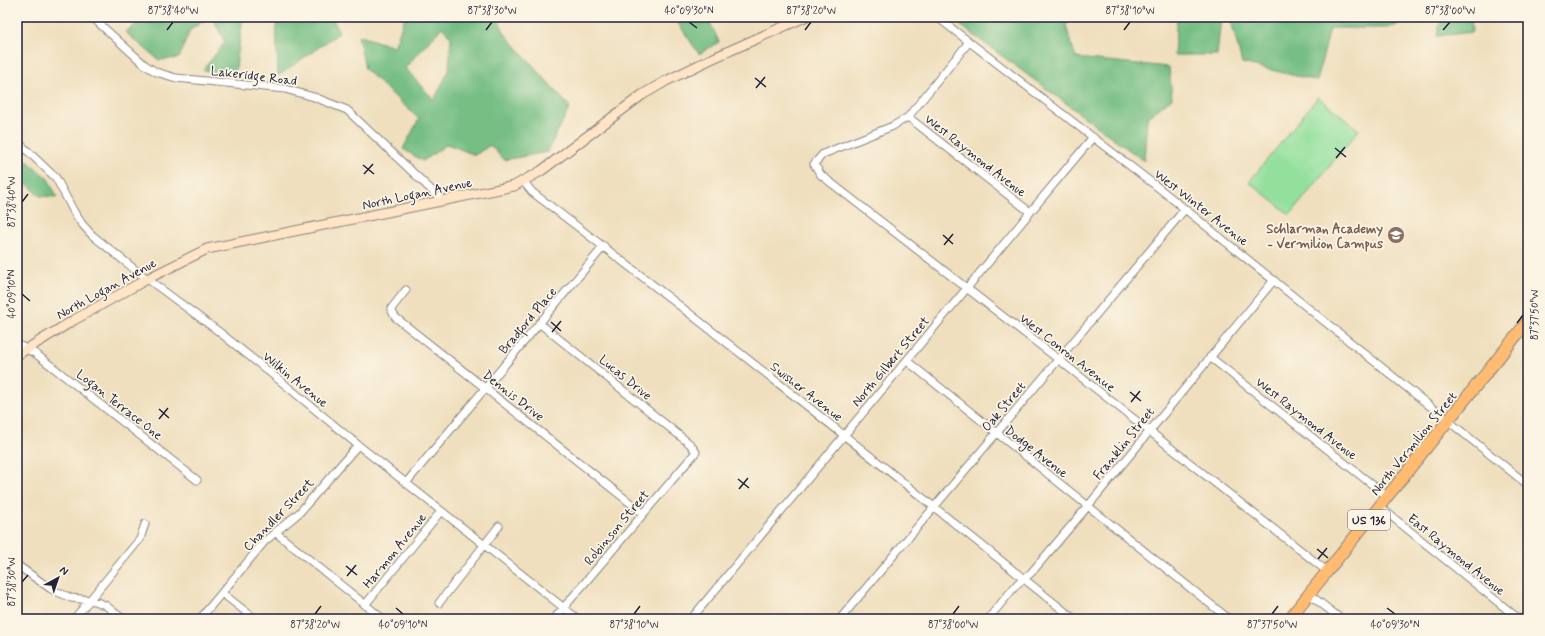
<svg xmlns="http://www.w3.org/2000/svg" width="1545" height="636" font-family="Mynerve,sans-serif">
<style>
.green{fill:#93e09d;stroke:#5a816c}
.forest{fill:#76be84;stroke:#4c7060;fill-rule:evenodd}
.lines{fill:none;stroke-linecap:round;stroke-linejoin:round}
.street-casing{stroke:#88807c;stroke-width:9}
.secondary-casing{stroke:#88807c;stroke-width:11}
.primary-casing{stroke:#88807c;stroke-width:13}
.street{stroke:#fff;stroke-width:7}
.secondary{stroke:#ffe4c6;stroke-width:9}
.primary{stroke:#ffbb71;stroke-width:11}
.ticks{fill:none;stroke:#22223b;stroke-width:1.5}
.labels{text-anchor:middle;stroke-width:3.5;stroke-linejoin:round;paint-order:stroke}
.shield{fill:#fcf5e5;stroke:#63616e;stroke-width:1}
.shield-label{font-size:12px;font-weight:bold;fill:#22223b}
.street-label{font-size:13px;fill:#22223b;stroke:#fcf5e5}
.education-label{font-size:13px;font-weight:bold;fill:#785e54;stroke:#fcf5e5;text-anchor:end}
.neatline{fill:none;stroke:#22223b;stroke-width:1.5}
.ticks-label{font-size:10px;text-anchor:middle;fill:#22223b}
</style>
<rect width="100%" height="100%" fill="#fcf5e5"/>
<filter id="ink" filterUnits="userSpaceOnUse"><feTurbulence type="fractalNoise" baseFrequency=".025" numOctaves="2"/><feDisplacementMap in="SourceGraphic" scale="8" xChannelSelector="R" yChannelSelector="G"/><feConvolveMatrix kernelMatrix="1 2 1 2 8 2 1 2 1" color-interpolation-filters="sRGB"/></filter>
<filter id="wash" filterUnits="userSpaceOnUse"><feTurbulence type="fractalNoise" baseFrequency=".012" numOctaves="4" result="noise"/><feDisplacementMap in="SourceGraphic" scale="16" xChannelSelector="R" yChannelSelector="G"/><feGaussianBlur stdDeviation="0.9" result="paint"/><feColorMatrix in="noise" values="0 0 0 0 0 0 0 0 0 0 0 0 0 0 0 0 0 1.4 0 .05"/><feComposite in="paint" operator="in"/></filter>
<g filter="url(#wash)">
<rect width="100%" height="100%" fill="#efdfbe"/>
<path class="green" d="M1318,97L1359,130L1290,215L1249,182Z"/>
<path class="forest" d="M148,17H210L190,30L179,58L159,60L125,32Z
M212,17H243L235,74L203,70L225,42Z
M276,17H332L339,33L278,76Z
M405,17H497L505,34L570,107L547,152L504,160L490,145L475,155L447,144L423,161L403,149L419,119L365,69L358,35L394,47ZM442,27L451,37L449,70L434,100L405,68Z
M674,17H712L709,20L719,42L699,54Z
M952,17H1072L1066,26L1076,58L1169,67L1172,98L1147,118L1144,161L952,19Z
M1177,17H1221L1217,55H1174Z
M1230,17H1425L1387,28H1330L1317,81L1242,63Z
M1441,17H1471L1472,32L1437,36Z
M17,152L48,179L57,197L40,196L27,184L19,195L17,193Z"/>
</g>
<g filter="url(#ink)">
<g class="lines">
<g class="street-casing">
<path id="street" d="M92,17L145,65L156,72L176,78L285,89L314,97L347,110L443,201
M937,17L1160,189L1528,485
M969,42L908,117L893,126L823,154L814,164L821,175L1058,359L1328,572
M908,117L1030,212
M17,141L56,178L74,212L82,224L92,235L138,272L218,331L283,383L358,445L578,619
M524,182L532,192C715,331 894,475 1074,619
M406,290L391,309L395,317L643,513
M539,323L690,444L696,452L554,619
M17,344L36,354L197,480
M1210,357L1388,497
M907,361L1229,619
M406,483L604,246
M1380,507L1519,619
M275,532L383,619
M17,565L51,589L71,598L91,600L105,605L123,619
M222,593L255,619
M1309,594L1341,619
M439,603L499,526
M365,605L441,511
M74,619L140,539L145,524
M200,619L265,541L300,512L358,445
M691,619L1093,137
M840,619L1185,209
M988,619L1017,584L1031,573L1088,506L1274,280"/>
</g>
<g class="secondary-casing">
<path id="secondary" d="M17,355L74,320L147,279L207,249L514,186L541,171L642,95L666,81L709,60L805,17"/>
</g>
<g class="primary-casing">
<path id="primary" d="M1289,619L1528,321"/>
</g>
<use href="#street" class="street"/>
<use href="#secondary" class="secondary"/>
<use href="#primary" class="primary"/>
</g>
</g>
<path class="ticks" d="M689,22L697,28M167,30L173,22M486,30L492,22M805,30L811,22M1124,30L1130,22M1443,30L1450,22M755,78L766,87M756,88L765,77M1335,148L1346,157M1336,158L1345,147M363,165L374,174M364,174L373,164M22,202L28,194M943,235L953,244M944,245L953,234M22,294L30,301M551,322L561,331M1517,323L1523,315M552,332L561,321M1130,392L1141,401M1131,402L1140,391M159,409L169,418M159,419L168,408M738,479L749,488M739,489L748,478M1317,549L1328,558M1318,559L1327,548M346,566L357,575M347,576L356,565M22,582L28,575M396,608L403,614M1387,608L1395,614M315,614L321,606M634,614L640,606M953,614L959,606M1272,614L1278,606"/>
<defs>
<g id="school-disc" transform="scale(0.9)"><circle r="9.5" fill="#8d6e63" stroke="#fcf5e5"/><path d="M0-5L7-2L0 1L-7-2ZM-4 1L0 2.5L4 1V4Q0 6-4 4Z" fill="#fff"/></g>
</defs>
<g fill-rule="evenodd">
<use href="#school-disc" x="1396" y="235"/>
</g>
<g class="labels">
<rect class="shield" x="1348" y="510" width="42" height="20" rx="3"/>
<g class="shield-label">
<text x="1369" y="524">US 136</text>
</g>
<g class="street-label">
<text transform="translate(254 75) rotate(7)" y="5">Lakeridge Road</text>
<text transform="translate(976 155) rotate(38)" y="5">West Raymond Avenue</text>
<text transform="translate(417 193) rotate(-12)" y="5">North Logan Avenue</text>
<text transform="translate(1202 207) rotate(38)" y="5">West Winter Avenue</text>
<text transform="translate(106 288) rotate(-29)" y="5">North Logan Avenue</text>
<text transform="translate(527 320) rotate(-50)" y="5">Bradford Place</text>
<text transform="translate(1068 352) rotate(38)" y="5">West Conron Avenue</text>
<text transform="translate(890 361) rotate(-50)" y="5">North Gilbert Street</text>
<text transform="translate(626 377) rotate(39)" y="5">Lucas Drive</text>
<text transform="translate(296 379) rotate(39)" y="5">Wilkin Avenue</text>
<text transform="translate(807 391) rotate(38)" y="5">Swisher Avenue</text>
<text transform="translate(514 395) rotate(38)" y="5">Dennis Drive</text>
<text transform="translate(120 404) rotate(38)" y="5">Logan Terrace One</text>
<text transform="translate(1003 406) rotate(-50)" y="5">Oak Street</text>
<text transform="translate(1307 418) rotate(38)" y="5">West Raymond Avenue</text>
<text transform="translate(1123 443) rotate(-51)" y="5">Franklin Street</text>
<text transform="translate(1413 443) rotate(-51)" y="5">North Vermilion Street</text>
<text transform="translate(1037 451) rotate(38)" y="5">Dodge Avenue</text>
<text transform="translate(278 514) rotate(-46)" y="5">Chandler Street</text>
<text transform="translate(616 527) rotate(-50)" y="5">Robinson Street</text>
<text transform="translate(394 550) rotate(-51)" y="5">Harmon Avenue</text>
<text transform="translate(1457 554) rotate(39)" y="5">East Raymond Avenue</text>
</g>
<g class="education-label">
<text x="1383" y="233">Schlarman Academy<tspan x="1383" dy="15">- Vermilion Campus</tspan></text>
</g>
</g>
<rect width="1545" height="636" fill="none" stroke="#fcf5e5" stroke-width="44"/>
<g transform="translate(58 578) rotate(40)" stroke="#fcf5e5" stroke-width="3" paint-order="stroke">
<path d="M0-3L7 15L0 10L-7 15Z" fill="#22223b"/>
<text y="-6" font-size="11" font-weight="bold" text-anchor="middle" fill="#22223b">N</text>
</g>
<rect x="22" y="22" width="1501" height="592" class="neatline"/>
<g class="ticks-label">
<text x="173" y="14">87°38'40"W</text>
<text x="492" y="14">87°38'30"W</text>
<text x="689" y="14">40°09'30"N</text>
<text x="811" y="14">87°38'20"W</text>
<text x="1130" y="14">87°38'10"W</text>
<text x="1450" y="14">87°38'00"W</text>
<text transform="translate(11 202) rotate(-90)" y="4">87°38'40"W</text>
<text transform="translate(11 294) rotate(-90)" y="4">40°09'10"N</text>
<text transform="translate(1534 315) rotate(-90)" y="4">87°37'50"W</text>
<text transform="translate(11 582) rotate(-90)" y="4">87°38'30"W</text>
<text x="315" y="628">87°38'20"W</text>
<text x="403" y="628">40°09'10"N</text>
<text x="634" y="628">87°38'10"W</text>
<text x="953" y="628">87°38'00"W</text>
<text x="1272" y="628">87°37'50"W</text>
<text x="1395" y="628">40°09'30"N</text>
</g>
</svg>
